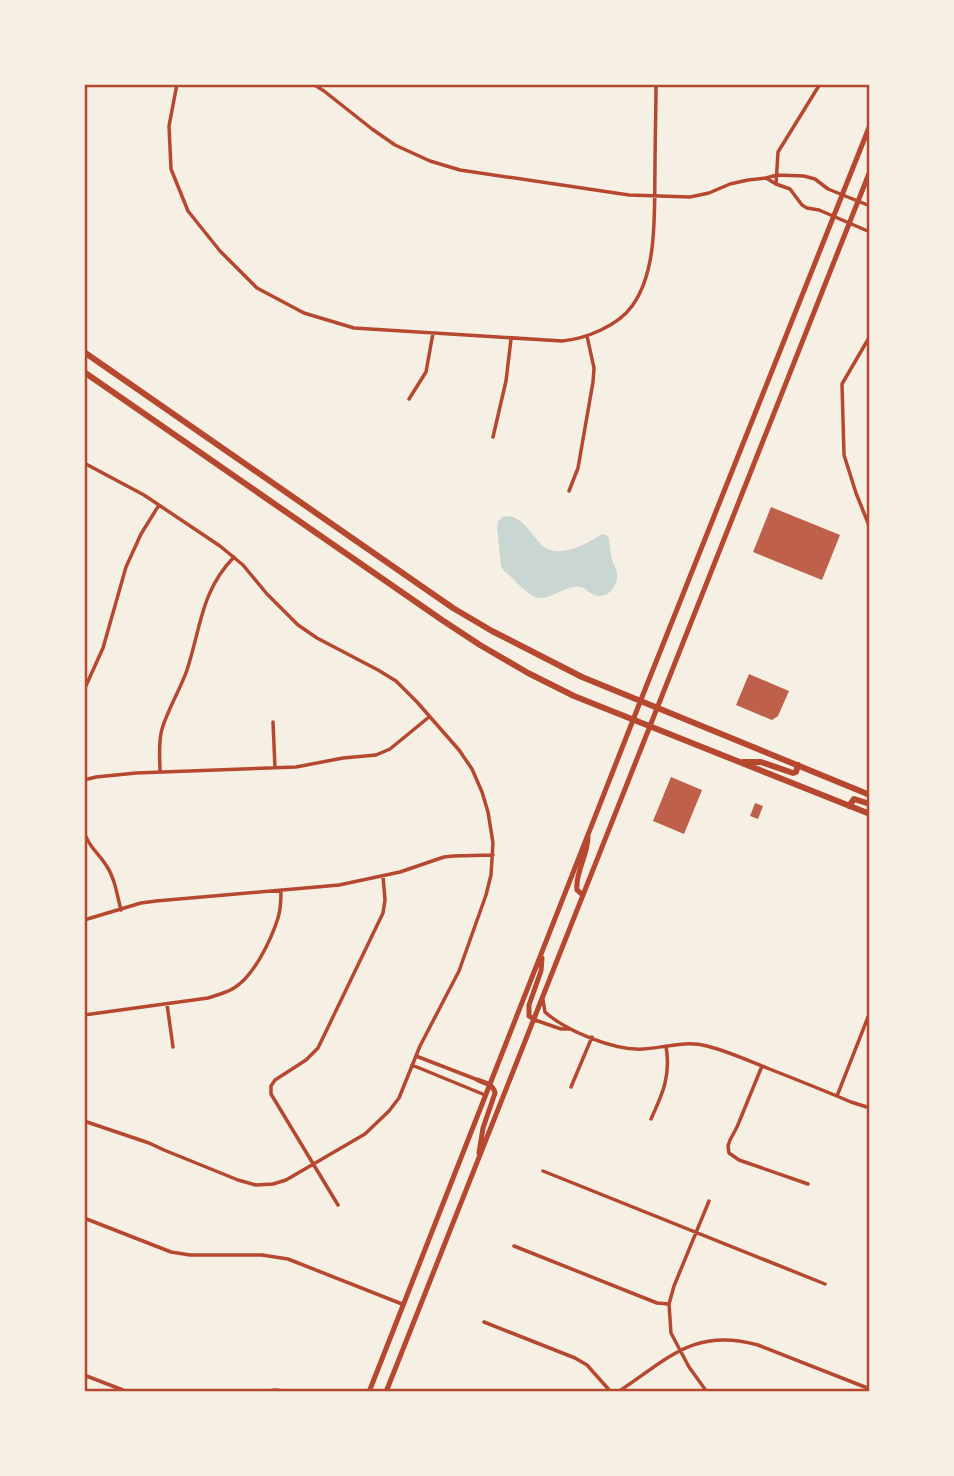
<svg xmlns="http://www.w3.org/2000/svg" width="954" height="1476" font-family="'Asap Condensed',sans-serif">
<style>
.water{fill:#c9d6d2}
.building{fill:#bf614a}
.lines{fill:none;stroke-linecap:round;stroke-linejoin:round}
.minor{stroke:#b5482f;stroke-width:3.5}
.secondary{stroke:#b5482f;stroke-width:5}
.primary{stroke:#b5482f;stroke-width:6}
.neatline{fill:none;stroke:#b5482f;stroke-width:2.5}
</style>
<rect width="100%" height="100%" fill="#f6efe4"/>
<path class="water" d="M510,516C523,519 529,531 538,541C554,562 584,546 602,534L606,535L609,538C610,545 610,552 612,559C613,565 617,569 617,574C618,585 610,597 598,596C591,596 586,587 579,587C563,585 548,604 533,596C522,590 514,578 504,571L501,566L497,527L498,521L503,517Z"/>
<path class="building" d="M771,507L840,535L822,580L753,552Z
M749,674L789,691L778,716L772,720L736,705Z
M671,777L702,790L684,834L653,821Z
M755,803L763,806L758,819L750,816Z"/>
<g class="lines">
<path class="minor" d="M177,84L169,126L171,169L188,211L220,251L257,288L304,313L354,328L562,341C585,339 618,326 632,306C658,271 654,212 655,170C655,141 656,113 656,84
M313,84L324,91L372,129L395,145L430,161L460,170L629,195L690,197L709,193L730,184L748,180L766,178L777,175L804,176L815,179L828,189L870,206
M766,178L776,184L790,189L802,205L807,208L819,210L870,232
M776,184L778,152L820,84
M870,336L842,384L844,455L856,493L870,528
M409,399L426,372L433,333
M493,437L506,381L511,339
M84,463L144,495L220,546L243,565L267,594L298,625L317,638L378,670L396,681L417,702L459,750L472,769L482,792L488,812L493,843L491,875L486,895L459,971L420,1046L399,1098L389,1111L365,1134L286,1180L273,1184L256,1185L238,1180L164,1150L149,1143L84,1121
M569,491L578,468L593,382L594,368L587,336
M84,690L103,648L126,567L141,534L159,505
M273,722L275,768
M160,772C160,758 158,743 162,729C168,709 180,690 187,670C201,627 201,591 234,557
M84,780L96,777L136,773L296,767L343,758L376,755L390,749L429,717
M84,832C90,849 97,851 106,865C115,878 117,895 121,910
M84,920L141,903L156,901L339,885L400,872L444,857L453,856L493,855
M543,1000L545,1012C566,1031 615,1051 643,1049C665,1048 685,1040 707,1046C727,1051 747,1060 767,1068C795,1079 823,1090 851,1102L870,1108
M167,1004L173,1047
M84,1015L208,998C217,995 226,993 234,988C254,976 271,940 278,918C281,909 281,900 281,890
M535,1020L561,1029H568
M416,1056L478,1080
M412,1065L485,1095
M762,1066L737,1127L730,1140L728,1146L729,1153L739,1160L808,1184
M571,1087L592,1037
M837,1096L870,1012
M651,1119C663,1093 671,1075 666,1046
M543,1171L825,1284
M338,1205L271,1094V1086L275,1080L306,1060L318,1048L383,913L385,900L383,876
M84,1218L171,1252L190,1255H262L288,1259L402,1304
M514,1246L657,1303L669,1304
M484,1322L575,1358L587,1365L611,1392
M84,1375L128,1392
M263,1392L275,1390L294,1392
M618,1392C668,1359 694,1327 758,1345L870,1389
M707,1392L689,1367L671,1333L669,1304L674,1286L709,1201"/>
<path class="secondary" d="M583,895L577,890C575,873 588,855 588,837
M535,1020L529,1016V1005L541,971L542,958
M478,1080C485,1083 493,1084 495,1093L483,1128L479,1153
M369,1392L646,687L870,125
M386,1392L870,171"/>
<path class="primary" d="M84,352L414,581L453,608L492,631L582,677L870,795
M84,372L442,620L480,645L528,673L574,696L870,814
M743,762H761L793,773L796,772L798,765
M849,806L854,799L870,804"/>
</g>
<rect width="954" height="1476" fill="none" stroke="#f6efe4" stroke-width="172"/>
<rect x="86" y="86" width="782" height="1304" class="neatline"/>
</svg>
